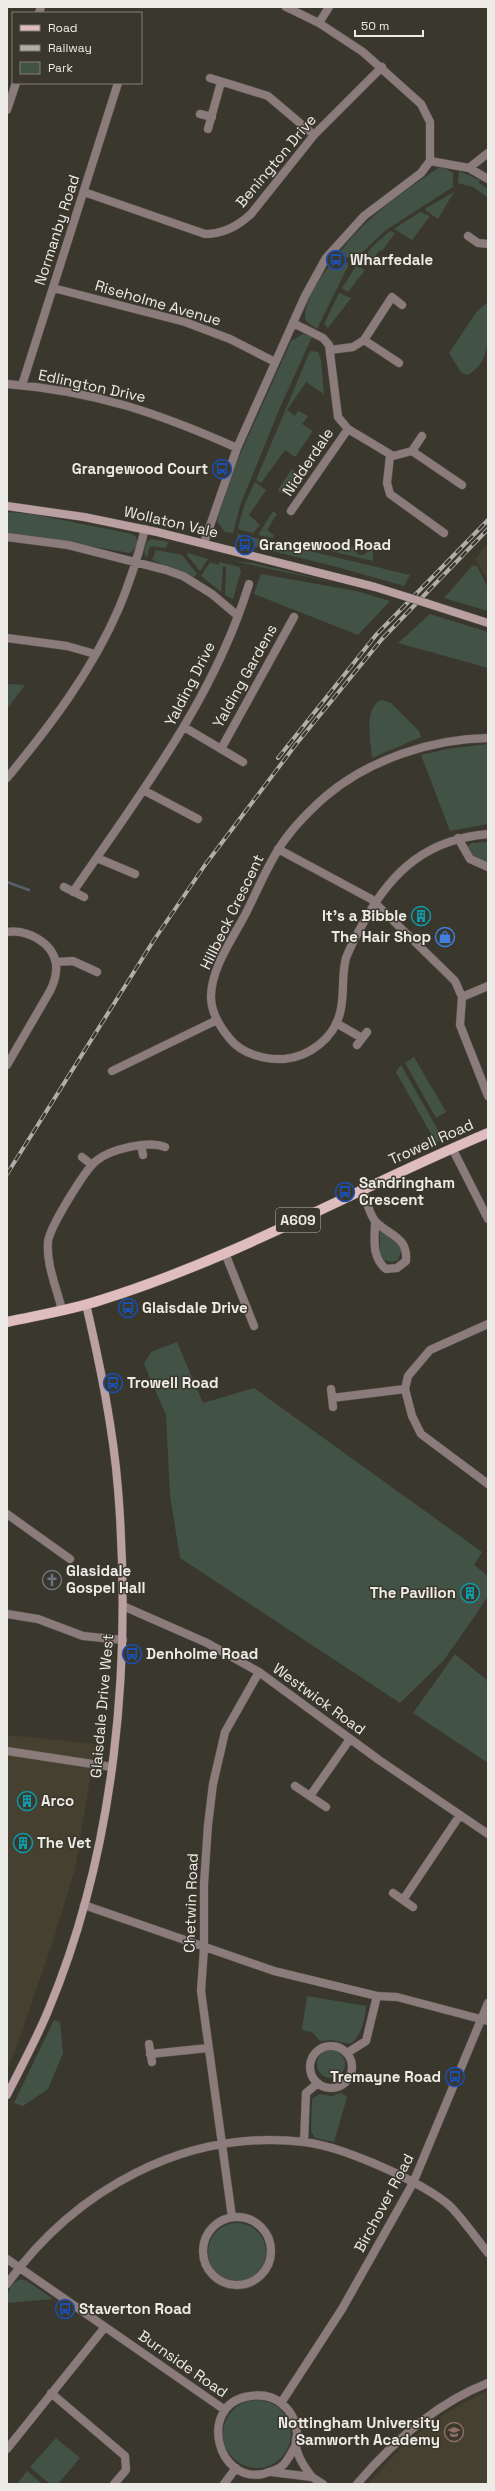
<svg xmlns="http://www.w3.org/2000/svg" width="495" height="2491" font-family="'Space Grotesk',sans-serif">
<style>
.built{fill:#45402f}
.green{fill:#425346}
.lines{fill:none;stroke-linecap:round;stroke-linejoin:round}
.stream{stroke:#58606d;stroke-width:2.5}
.street-casing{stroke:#57544a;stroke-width:9}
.secondary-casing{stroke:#57544a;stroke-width:9}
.primary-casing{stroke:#57544a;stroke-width:11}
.street{stroke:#8b7b7b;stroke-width:8}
.secondary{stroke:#baa0a1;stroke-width:8}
.primary{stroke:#dfbdbe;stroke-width:10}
.rail-casing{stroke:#b0aea6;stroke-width:4}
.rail{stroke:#3a372d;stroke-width:2.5;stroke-dasharray:8;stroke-linecap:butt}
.secondary-bridge-casing{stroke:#57544a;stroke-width:9;stroke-linecap:butt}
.secondary-bridge{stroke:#baa0a1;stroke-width:8}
.labels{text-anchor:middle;stroke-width:3;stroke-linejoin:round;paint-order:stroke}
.shield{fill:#3a372d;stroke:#b7b5ae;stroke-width:1}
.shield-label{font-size:14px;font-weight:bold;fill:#edebe5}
.street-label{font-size:15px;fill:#edebe5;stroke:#3a372d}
.poi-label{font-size:15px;font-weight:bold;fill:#edebe5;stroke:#3a372d;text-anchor:start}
</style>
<rect width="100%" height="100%" fill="#3a372d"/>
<path class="built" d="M488,544V581L475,559Z
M7,1735L96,1744L75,1869L51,1947L14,2054L7,2068Z
M488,2390V2484H367L410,2439L451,2410Z"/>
<path class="green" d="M442,167L453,173V187L386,230L354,260L341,255L340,252C367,216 402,193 438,168Z
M459,171L480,180L479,183L488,189L487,197L473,187L458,183Z
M454,192L438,219L425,210L426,208Z
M420,212L430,216L412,240L394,229Z
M390,231L395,233L382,251L380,250L368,265L362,261L371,248Z
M337,259L348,263V266L317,329L306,321C300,306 324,268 337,259Z
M356,266L365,270L348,292L342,288Z
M339,293L351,298L328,328L324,324Z
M488,302C488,325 494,363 467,375L461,372L449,353L477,311Z
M303,334L312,337L282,403L241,503L233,533L225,532L217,521L234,468L291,341Z
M310,351L318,352L321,360L324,394L306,382L287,410L295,416L298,411L308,416L302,424L313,431L295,457L285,450L261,483L256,480Z
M292,469L297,473L283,494L278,490Z
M255,482L266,490L249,515L260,525L253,533L240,530L238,527L245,503Z
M273,511L277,514L267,530L274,535L273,538L258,535Z
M7,512L32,514L132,534L136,537L138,545L130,553L43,538L7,534Z
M238,534L410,575L404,586L337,567L248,545V541L237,538Z
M151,539L169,542L165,548L152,546L149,548L147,558L144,552L147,542Z
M368,540L373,550V561L331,551L335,546L345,552L349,545L355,548L358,555H363L367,553Z
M156,550L182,555L197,574L194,577L152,560Z
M188,553L208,559L200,571L187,555Z
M233,561L253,563L337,583Z
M210,562L218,565L220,562L239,567L241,571L233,599L225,595L226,567L223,566L221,592L201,576Z
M472,566H477L488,588V611L444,598Z
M261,574L356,591L390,601L358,635L254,594Z
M430,614L488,632V668L398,643Z
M7,684L25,685L7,709Z
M381,700L391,703L419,731L421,737L372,758C371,742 363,708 381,700Z
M488,744V824L450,831L421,755L447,749Z
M488,842V862C478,861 469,856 468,846L472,843Z
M414,1057L446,1112L436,1118L405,1063Z
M401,1065L443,1139L436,1143L396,1072Z
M380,1228L402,1249L398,1260L392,1262L384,1260L380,1254Z
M177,1342L203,1403L254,1388L482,1552L474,1565L488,1576V1596L474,1617L444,1660L400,1703L180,1558L170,1495L166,1415L144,1364L151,1352Z
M455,1654L488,1681V1763L413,1713Z
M307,1996L366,2006C365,2020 361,2037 350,2044L332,2040L320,2041L312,2032L302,2030Z
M54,2020L60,2022L63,2053L48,2089L23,2106L14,2103Z
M317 2064a14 14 0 1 1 28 0a14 14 0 1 1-28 0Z
M341,2093L347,2097L334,2142L315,2138L311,2131L312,2099L320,2094L332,2096Z
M208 2252a29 29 0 1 1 58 0a29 29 0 1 1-58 0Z
M21,2279L27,2281L53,2299L7,2303C7,2292 10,2283 21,2279Z
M223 2434a34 34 0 1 1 68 0a34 34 0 1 1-68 0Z
M56,2438L80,2458L58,2484H50L30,2467Z
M27,2471L42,2484H17Z"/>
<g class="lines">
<path class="stream" d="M7,882L29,890"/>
<g class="street-casing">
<path id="street" d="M39,13L41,7
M319,23L329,7
M210,78L268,96L314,135
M7,110L16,83
M200,114L212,117
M208,129L221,82
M430,161L469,168L488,153
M469,168L488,179
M84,192L205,234C224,234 238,226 251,214L314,135L382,67
M468,236L478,243L488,244
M53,288L185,322L230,339L275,362
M293,323L323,338L329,345L338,417L348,429L393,456L412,451L422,436
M364,340L399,363
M330,350L353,347L364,340L392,297L402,305
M7,384C94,391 159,413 237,448
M22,385L118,83
M412,451L462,485
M390,456L387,483L390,494L444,533
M291,511L348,429
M7,537L68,545L166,570L183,576L212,594L238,616
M204,543L237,448L305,296L326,258L364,216L421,173L430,161V122L421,104L363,52L319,23L286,7
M7,638L67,646L95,654
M184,727L243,762
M488,738C432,739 370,759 326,796C309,811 290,830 278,850C266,869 257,891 247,911C234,937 211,967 211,997C211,1013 220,1027 230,1039C242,1054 265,1060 284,1059C309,1057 334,1038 340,1013C345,995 341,976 346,958C351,945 358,932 365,920C393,869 429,839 488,834
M221,749L294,617
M7,778C50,726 92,671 119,608C130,582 138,556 145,529
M145,791L198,819
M458,838L470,859L488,867
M278,849L371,899L455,981L462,997L460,1025L488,1096
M97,858L135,874
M64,887L84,897
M73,892C140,794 214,699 249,584
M7,932C26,929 53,942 56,964C57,973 54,983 50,991L7,1065
M56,962L73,961L97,972
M462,997L488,986
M336,1023L362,1038
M357,1045L367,1032
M112,1071L217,1020
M141,1145L143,1155
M452,1148L488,1219
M82,1157L92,1165
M363,1190C366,1199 369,1215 376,1222C390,1236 408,1237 406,1261L397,1268L386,1269C371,1257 375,1239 375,1221
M225,1253L254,1326
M62,1310C57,1289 46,1264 48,1242C49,1228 85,1170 96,1161C110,1149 149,1140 165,1147
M488,1324L430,1350L408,1376L405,1389L412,1416L421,1434L488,1484
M331,1389L333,1407
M332,1398L405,1389
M7,1514L70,1559
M123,1606L207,1643L259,1672L379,1760L488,1834
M7,1614L38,1619L83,1636L123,1640
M7,1751L112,1767
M295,1786L326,1807
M310,1796L350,1739
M393,1893L413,1907
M403,1900L460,1815
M84,1905L274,1971L377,1996L397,1997L488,2021
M149,2044L152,2062
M310 2067a21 21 0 1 1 42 0a21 21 0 1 1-42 0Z
M347,2053L366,2041L377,1996
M150,2054L208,2048
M304,2142L306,2093L318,2083
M203 2251a34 34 0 1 1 68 0a34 34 0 1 1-68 0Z
M232,2217L201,1991L204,1948V1884L208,1825L213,1784L225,1732L259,1672
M7,2259L225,2410
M7,2284C75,2190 185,2128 304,2142C328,2145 351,2154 373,2163C395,2172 436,2192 452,2208C465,2222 476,2238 488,2253
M51,2393L125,2456L126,2470L114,2484
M281,2403L342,2309L413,2183L488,2003
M7,2449L105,2327
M271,2472L312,2477C305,2468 297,2457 296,2445C295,2441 297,2437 297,2433C296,2422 291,2411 282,2404C272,2395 258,2394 245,2397C199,2408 217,2483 263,2474C269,2472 277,2470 282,2466C288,2461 292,2451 296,2445
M312,2477L323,2484
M224,2484L236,2468
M357,2484C392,2443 436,2403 488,2383"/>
</g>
<g class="secondary-casing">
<path id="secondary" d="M7,506L84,517L157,532L375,587
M426,603L488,623
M7,2095C21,2067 36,2040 48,2011C116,1849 132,1663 118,1489C113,1427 100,1365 86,1304"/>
</g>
<g class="primary-casing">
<path id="primary" d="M7,1322C39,1315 71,1310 101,1300C236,1258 359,1187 488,1133"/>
</g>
<use href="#street" class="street"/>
<use href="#secondary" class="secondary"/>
<use href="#primary" class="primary"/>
<g class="rail-casing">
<path id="rail" d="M278,758L376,635L488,520
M7,1174L154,940L205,865L297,743L382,639L488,529"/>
</g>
<use href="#rail" class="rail"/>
<g class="secondary-bridge-casing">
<path id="secondary-bridge" d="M375,587L426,603"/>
</g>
<use href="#secondary-bridge" class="secondary-bridge"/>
</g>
<defs>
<g id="bus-ring" transform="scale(1)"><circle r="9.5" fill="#3a372d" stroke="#1a4fb4" stroke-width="1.5"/><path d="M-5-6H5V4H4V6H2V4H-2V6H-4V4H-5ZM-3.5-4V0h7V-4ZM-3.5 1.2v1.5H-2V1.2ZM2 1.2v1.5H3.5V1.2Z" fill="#1a4fb4"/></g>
<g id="building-ring" transform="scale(1)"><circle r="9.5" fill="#3a372d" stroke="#0f9aa8" stroke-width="1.5"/><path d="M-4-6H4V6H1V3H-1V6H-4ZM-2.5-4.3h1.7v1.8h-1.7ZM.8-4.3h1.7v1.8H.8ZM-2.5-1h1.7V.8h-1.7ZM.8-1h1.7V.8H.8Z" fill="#0f9aa8"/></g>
<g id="shop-ring" transform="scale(1)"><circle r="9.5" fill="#3a372d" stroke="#3f7fe0" stroke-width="1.5"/><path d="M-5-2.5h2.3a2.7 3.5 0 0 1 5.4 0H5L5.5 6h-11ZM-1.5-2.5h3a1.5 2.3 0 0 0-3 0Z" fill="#3f7fe0"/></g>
<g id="church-ring" transform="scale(1)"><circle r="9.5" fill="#3a372d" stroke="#6b7280" stroke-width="1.5"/><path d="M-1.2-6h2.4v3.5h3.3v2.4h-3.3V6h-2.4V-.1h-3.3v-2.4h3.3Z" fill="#6b7280"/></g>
<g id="school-ring" transform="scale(1)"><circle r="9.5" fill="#3a372d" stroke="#8d6e63" stroke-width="1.5"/><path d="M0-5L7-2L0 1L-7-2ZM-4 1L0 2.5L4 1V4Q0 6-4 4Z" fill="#8d6e63"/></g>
</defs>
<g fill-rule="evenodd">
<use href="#bus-ring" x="336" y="260"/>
<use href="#bus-ring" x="222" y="469"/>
<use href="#bus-ring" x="245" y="545"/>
<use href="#building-ring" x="421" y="916"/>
<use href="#shop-ring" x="445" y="937"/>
<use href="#bus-ring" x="345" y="1192"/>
<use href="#bus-ring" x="128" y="1308"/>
<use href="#bus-ring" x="113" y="1383"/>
<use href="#church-ring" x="52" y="1580"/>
<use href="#building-ring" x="470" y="1593"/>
<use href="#bus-ring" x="132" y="1654"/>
<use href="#building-ring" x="27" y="1801"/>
<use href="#building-ring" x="23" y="1843"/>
<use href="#bus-ring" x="455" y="2077"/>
<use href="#bus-ring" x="65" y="2309"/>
<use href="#school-ring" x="454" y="2432"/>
</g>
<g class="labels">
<rect class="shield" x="276" y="1208" width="44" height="24" rx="3"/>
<g class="shield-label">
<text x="298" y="1225">A609</text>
</g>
<g class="street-label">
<text transform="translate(276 161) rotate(-50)" y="5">Benington Drive</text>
<text transform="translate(57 230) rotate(-72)" y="5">Normanby Road</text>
<text transform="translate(158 303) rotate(16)" y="5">Riseholme Avenue</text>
<text transform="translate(92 386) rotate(12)" y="5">Edlington Drive</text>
<text transform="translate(308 462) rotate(-56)" y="5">Nidderdale</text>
<text transform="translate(171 522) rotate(13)" y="5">Wollaton Vale</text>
<text transform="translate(245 676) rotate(-61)" y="5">Yalding Gardens</text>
<text transform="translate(190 684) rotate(-63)" y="5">Yalding Drive</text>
<text transform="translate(232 912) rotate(-64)" y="5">Hillbeck Crescent</text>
<text transform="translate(431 1142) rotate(-24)" y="5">Trowell Road</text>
<text transform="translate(319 1699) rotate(36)" y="5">Westwick Road</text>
<text transform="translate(102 1706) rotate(-85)" y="5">Glaisdale Drive West</text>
<text transform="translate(191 1903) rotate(-88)" y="5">Chetwin Road</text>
<text transform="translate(384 2203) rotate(-62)" y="5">Birchover Road</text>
<text transform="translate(183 2364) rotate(35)" y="5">Burnside Road</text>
</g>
<g class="poi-label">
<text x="350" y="265">Wharfedale</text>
<text x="208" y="474" text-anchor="end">Grangewood Court</text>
<text x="259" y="550">Grangewood Road</text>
<text x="407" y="921" text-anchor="end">It's a Bibble</text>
<text x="431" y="942" text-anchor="end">The Hair Shop</text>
<text x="359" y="1188">Sandringham<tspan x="359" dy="17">Crescent</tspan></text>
<text x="142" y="1313">Glaisdale Drive</text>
<text x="127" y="1388">Trowell Road</text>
<text x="66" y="1576">Glasidale<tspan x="66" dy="17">Gospel Hall</tspan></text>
<text x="456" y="1598" text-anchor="end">The Pavilion</text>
<text x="146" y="1659">Denholme Road</text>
<text x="41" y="1806">Arco</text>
<text x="37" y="1848">The Vet</text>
<text x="441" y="2082" text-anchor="end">Tremayne Road</text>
<text x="79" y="2314">Staverton Road</text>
<text x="440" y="2428" text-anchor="end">Nottingham University<tspan x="440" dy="17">Samworth Academy</tspan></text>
</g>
</g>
<rect width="495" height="2491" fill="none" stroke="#edebe5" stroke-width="16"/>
<rect x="12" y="12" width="130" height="72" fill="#3a372d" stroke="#827f77"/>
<rect x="20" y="25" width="20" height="6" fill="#dfbdbe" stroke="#827f77"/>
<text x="48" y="32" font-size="12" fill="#edebe5">Road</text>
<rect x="20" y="45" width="20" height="6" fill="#b0aea6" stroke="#827f77"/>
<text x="48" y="52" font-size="12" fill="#edebe5">Railway</text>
<rect x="20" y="62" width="20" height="12" fill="#425346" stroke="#827f77"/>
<text x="48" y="72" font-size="12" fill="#edebe5">Park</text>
<path d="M355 30v6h68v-6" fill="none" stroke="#edebe5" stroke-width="2"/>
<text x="361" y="30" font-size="12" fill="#edebe5" stroke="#3a372d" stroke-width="3" paint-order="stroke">50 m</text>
</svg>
